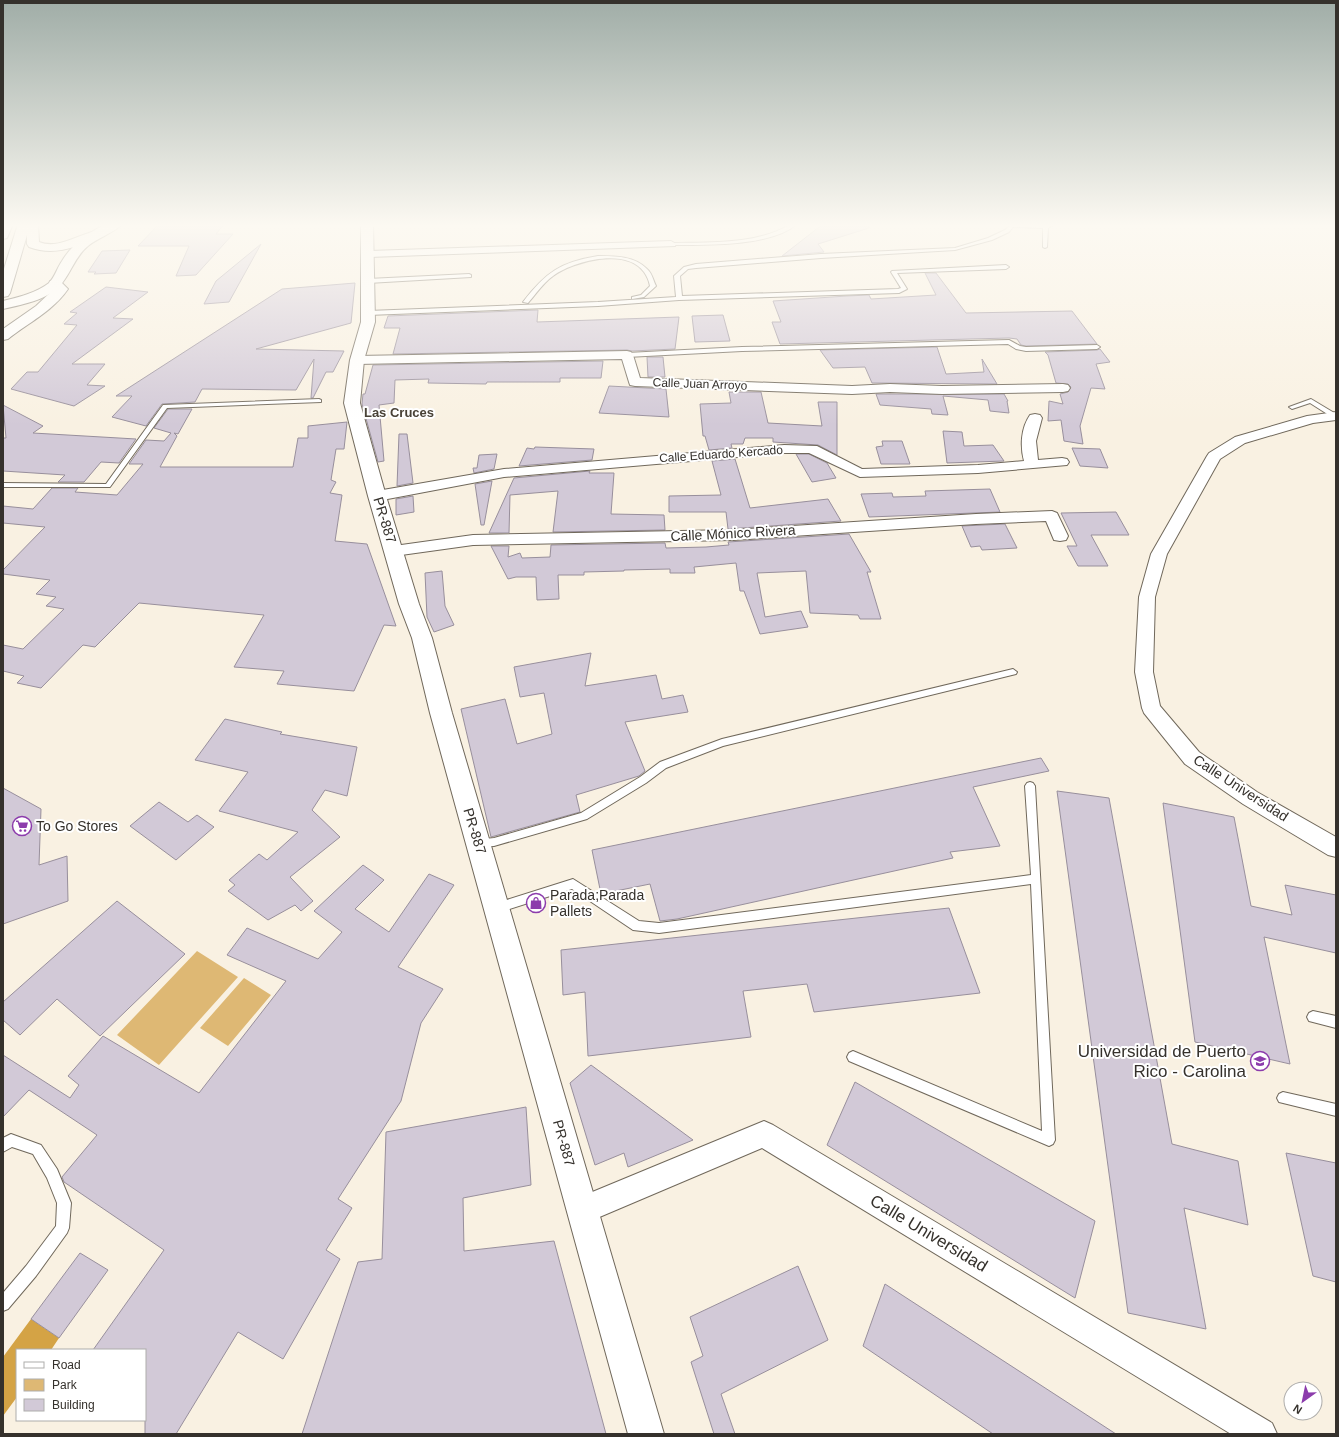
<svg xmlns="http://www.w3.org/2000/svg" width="1339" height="1437" font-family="Arial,sans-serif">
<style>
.green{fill:#deb874}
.water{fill:#d4a345}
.building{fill:#d2c9d7;stroke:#988f9c}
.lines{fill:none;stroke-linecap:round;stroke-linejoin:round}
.lane-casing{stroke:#70685b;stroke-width:2}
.street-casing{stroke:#70685b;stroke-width:2}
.secondary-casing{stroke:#70685b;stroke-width:2}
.highway-casing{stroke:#70685b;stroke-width:2}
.lane{fill:#fff;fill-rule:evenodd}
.street{fill:#fff;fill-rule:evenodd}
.secondary{fill:#fff;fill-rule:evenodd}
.highway{fill:#fff;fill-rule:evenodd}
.labels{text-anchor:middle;stroke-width:4;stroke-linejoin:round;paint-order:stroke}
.far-street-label{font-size:12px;fill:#35312c;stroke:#fff}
.far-neighbourhood-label{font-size:13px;font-weight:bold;fill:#494237;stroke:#fff}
.street-label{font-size:14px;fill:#35312c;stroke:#fff}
.poi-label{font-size:14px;fill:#35312c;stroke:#fff;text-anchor:start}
.near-poi-label{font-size:17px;fill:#35312c;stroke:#fff;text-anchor:end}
.near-street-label{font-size:17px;fill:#35312c;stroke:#fff}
</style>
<rect width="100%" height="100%" fill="#f9f1e2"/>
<path class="green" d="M197,951L238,977L159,1065L117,1035Z
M244,978L271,995L228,1046L200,1028Z"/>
<path class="water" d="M31,1319L59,1338L51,1350H17V1397L3,1416V1357Z"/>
<path class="building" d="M159,224H224L216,234H233L196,275L176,276L189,246H138Z
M823,224H869V228L818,244L824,252L782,256Z
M261,244L229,302L204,304L216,281Z
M130,250L116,273L94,274L96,272H88L102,251Z
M925,273H936L966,313L1072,311L1097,344L1026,346L1021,345L1017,339L1009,338L780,344L772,322H781L773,301L847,296L869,295L871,299L936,295Z
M355,283L351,323L256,349L344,351L333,372H326L313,398H311L314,359L296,390L202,389L195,402L162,404L146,426L112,417L132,396H116L282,289Z
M106,287L148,292L113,318L133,319L72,364H105L87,385L105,386L74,406L11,389L27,372H38L77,325L64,324L77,313L70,312Z
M538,310L537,322L679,317L675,349L632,351L627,350L393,354L400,328H384L388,316Z
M723,315L730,341L695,342L692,316Z
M937,347L946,374L984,372L982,359L997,384L872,383L865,367L833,368L820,350Z
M1100,349L1110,362L1096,364L1105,389L1091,388L1080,426L1083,444L1064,441L1061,420L1048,421L1049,401L1063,404L1060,394L1068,392L1071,387L1068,384L1056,383L1048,355L1045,352L1097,350Z
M647,357H663L665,377H648Z
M603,361L601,378H560V382H487L486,384L428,383L429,379L395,380L394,403L379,405L384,461L378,462L362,404L363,394H365L373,365Z
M609,386L666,389L669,417L599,413Z
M729,392H761L768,423L822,426L818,402H837V455L818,445L773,442V438H745L743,444H731L732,448L709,450L705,436H703L700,404L731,403Z
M876,394H1004L1008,401H1007L1009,413L990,411L988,400L943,396L948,415L932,414L931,409L880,405Z
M3,405L43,426L33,433L136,439L119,463L101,462L84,482H58L65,475L3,471V438H6Z
M168,409H192L178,434L174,433L177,436L160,467H293L298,438H308V426L347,422L344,449H336L331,480L336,482L330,493L342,495L335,541L367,544L396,626L384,625L354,691L277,684L284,671L234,667L264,615L139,603L95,647L83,645L41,688L17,683L24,676L3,671V645L23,649L64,609L46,606L56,597L36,594L50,580L3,574V570L45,527L3,523V506L33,509L52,488H78L75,492L117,495L143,464H129L146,440L164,441L171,433L154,428Z
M943,431L962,432L964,446L993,445L1004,461L947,463Z
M399,434H407L413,483L397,486Z
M882,441H902L910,464H881L876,447L883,446Z
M535,447L594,449L592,460L519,466L527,448L534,449Z
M1072,448L1100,449L1108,468L1080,466Z
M497,454L494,469L474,473L473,468H477L479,455Z
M796,454H809L827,463L836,478L812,482Z
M735,459L750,508L828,499L841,521L728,529L726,512H669V496L721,495L712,461Z
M590,471L589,473H614L611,514L664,515L665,530L553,532L558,491L510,495L509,533H489L514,478Z
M492,481L484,525H481L475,484Z
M990,489L1000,512L869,517L861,494L892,493L893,497L926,496L925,491Z
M413,496L414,512L396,515V499Z
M1116,512L1129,535H1091L1108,566H1078L1067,546H1077L1061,513Z
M1005,524L1017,548L982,550L980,546L971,547L962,526Z
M849,534L871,572H867L881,619H860L858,615L810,613L806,571L757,573L765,617L801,611L808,627L760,634L744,591H740L736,563L694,567L695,573H670V569L624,570V571L584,572V575H558L559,599L537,600L536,577H516L508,579L491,546H509L508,557L520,553L522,558L550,557L551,545L665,543L666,548L706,547L729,545L728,542Z
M442,571L445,606L454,625L434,632L427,617L425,573Z
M591,653L585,686L656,675L662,699L683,695L688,712L625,722L645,771L639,776L576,795L580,812L491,837L461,709L505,699L517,744L552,734L544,693L520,697L514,667Z
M225,719L282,732L280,734L357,747L347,796L325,790L312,810L340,837L290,877L313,901L301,911L295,905L268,920L228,891L235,885L229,880L259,854L267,860L298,832L219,811L248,772L195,760Z
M1041,758L1049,771L973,787L1000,846L950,852L953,858L677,919L660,921L650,884L601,894L592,850Z
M3,788L41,809L39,865L67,856L68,901L3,924Z
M1057,791L1109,798L1172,1144L1238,1161L1248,1225L1184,1208L1206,1329L1128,1313Z
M159,802L188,822L197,815L214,827L176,860L130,826Z
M1163,803L1234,817L1251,906L1292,915L1285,885L1336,895V953L1264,937L1290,1064L1195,1042Z
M363,865L384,880L355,909L389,932L429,874L454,885L398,967L443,989L421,1023L401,1101L338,1199L352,1208L326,1250L340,1259L283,1359L238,1332L176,1434H145V1350H93L164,1250L64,1182L62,1177L97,1135L29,1090L3,1117V1055L70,1098L79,1085L68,1076L103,1036L199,1093L286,981L227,955L247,928L318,959L342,932L314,911Z
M117,901L185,954L100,1036L57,999L20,1035L3,1020V1002Z
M949,908L980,993L814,1012L807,984L743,991L751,1037L588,1056L585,992L563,995L561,950Z
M591,1065L693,1140L628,1167L624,1153L595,1165L570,1083Z
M855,1082L1095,1221L1075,1298L827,1145Z
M526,1107L531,1185L463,1198L464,1251L554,1241L606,1434H302L358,1262L382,1259L386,1132Z
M1286,1153L1336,1163V1282L1313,1276Z
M80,1253L108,1270L59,1338L31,1319Z
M798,1266L828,1340L721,1394L735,1434H714L691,1362L703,1356L690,1317Z
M885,1284L1116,1434H993L863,1346Z"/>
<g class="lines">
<g class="lane-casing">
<path id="lane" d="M791,224H797C770,247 706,245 671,245L669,244L671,243C710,242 757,245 791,224Z
M1044,224H1055L1048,228L1047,247L1045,248L1043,247V228L1013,227L1009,232L992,240L955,250L821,258L696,268L688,269L680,276L682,296L898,289L901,288L891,272L892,271L1006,265L1009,267L1006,269L897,273L907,289L899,293L679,300L598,306L368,315L365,313L368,311L598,302L676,297L674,276L684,267L696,264L821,254L955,248L988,238L1005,230L1010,225H1044Z
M598,256C615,256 635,256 647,269C652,273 653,280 656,286L644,297L632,299V297L641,295L650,286C649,281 647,276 644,272C626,247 573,261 553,276C543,283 536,294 528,303L523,302C546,272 561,262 598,256Z
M469,274L471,275V277L368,283L365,281L368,279Z
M1009,340L1020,346L1026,347L1097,345L1100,347L1097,349L1026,351L1016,349L1008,344L742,351L627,357L624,355L627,353L742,347Z
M319,399L321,400V402L167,408L110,487H3V483L106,484L163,405Z
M1311,399L1336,414V417H1332L1310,403L1292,409L1289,407Z
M1013,669L1017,672L1016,674L723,746L666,768L646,783L587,819L494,846L479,847L475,846L474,843L475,840L494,838L581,813L640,777L660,762L722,739Z
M1030,782L1033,783L1035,786L1055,1140L1053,1144L1049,1146L849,1061L847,1057L849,1053L853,1051L1042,1131L1031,884L659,933L633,930L572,889L497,913L493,911L492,908L493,905L497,903L573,879L639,921L659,923L1031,875L1025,786L1027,783Z
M1313,1011L1336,1016V1028L1309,1021L1307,1017L1309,1013Z
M1283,1092L1336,1104V1116L1279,1102L1277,1098L1279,1094Z
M11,1134L41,1145L57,1169L71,1203L69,1228L67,1233L36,1276L8,1309L3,1311V1293L26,1266L56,1226L57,1203L47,1178L33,1154L12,1147L3,1152V1138Z"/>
</g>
<g class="street-casing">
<path id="street" d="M671,241L676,244L675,246L369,257L364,254L369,251Z
M627,351L631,352L633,355L640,378L852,386L890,384L942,386L1063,384L1068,385L1070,388L1068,391L1063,392L942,394L890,392L852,394L635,386L630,385L629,382L622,359L357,364L353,363L351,360L353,357L357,356Z
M1336,412V420L1313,423L1245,443L1220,459L1167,554L1155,597L1153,672L1160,706L1199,752L1257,792L1336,837V857L1328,855L1243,804L1185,764L1144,713L1142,708L1135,672L1139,597L1151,554L1207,456L1209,453L1235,437L1307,416Z
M1035,414L1040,415L1042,418L1036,441L1038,460L1062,458L1067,459L1069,462L1067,465L978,473L860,477L809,453H784L504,477L377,501L372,499L370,496L372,493L377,491L504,469L784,445L817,446L862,469L978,465L1024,461C1020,446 1021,428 1030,415Z
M1052,511L1057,513L1068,536L1066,540L1060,541L1054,540L1046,521L976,524L733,540L473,545L394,556L388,555L386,551L388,547L394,546L473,535L733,530L976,514Z
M764,1121L773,1125L1272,1423L1277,1434H1231L762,1148L583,1224L573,1220L569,1210L573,1200Z"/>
</g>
<g class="secondary-casing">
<path id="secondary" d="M106,224H122C117,231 96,239 88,246C77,255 73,267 65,279C53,299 25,304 3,309V301C19,297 36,293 49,283C55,277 57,268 62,261C72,244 88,233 106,224Z
M361,224H373L375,322L364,360L360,403L386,496L419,604L432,638L452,713L664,1434H628L430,713L412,638L399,604L368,496L344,403L350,360L361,322Z"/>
</g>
<g class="highway-casing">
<path id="highway" d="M3,224H13L7,238L3,239Z
M18,224H38L39,242C57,249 74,237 92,232L96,233L98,236L96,239C73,248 53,256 29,247L27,244V235L10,293L8,296L3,297V272Z
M55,280L60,281L68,289C53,311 28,323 8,339L3,340V329L36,306L54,289L49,284L50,281Z"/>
</g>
<use href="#lane" class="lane"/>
<use href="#street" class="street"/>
<use href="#secondary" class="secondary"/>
<use href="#highway" class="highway"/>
</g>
<linearGradient id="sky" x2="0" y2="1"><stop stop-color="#a0ada7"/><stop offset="0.53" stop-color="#fcf9f2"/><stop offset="1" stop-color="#fcf9f2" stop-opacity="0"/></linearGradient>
<rect width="1339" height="425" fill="url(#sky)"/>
<defs>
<g id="supermarket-ring" transform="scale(1)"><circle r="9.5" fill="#fff" stroke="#8c3cac" stroke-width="1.5"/><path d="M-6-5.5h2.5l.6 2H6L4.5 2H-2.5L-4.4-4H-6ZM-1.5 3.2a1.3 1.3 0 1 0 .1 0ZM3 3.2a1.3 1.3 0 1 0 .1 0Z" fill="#8c3cac"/></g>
<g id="shop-ring" transform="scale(1)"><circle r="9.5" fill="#fff" stroke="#8c3cac" stroke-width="1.5"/><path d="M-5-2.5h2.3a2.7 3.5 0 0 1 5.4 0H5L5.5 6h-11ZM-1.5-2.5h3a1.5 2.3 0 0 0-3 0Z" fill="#8c3cac"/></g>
<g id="university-ring" transform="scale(1)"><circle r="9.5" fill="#fff" stroke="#8c3cac" stroke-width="1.5"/><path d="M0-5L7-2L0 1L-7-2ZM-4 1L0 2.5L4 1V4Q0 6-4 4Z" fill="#8c3cac"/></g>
</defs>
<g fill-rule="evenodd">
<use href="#supermarket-ring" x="22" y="826"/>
<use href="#shop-ring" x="536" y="903"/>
<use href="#university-ring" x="1260" y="1061"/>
</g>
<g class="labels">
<g class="far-street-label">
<text transform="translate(700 384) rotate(2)" y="4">Calle Juan Arroyo</text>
<text transform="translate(721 454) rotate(-4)" y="4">Calle Eduardo Kercado</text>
</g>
<g class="far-neighbourhood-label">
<text x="399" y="417">Las Cruces</text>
</g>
<g class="street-label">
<text transform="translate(385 520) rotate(73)" y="5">PR-887</text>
<text transform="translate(733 533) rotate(-3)" y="5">Calle Mónico Rivera</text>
<text transform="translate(1241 788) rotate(33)" y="5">Calle Universidad</text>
<text transform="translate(475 831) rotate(73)" y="5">PR-887</text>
<text transform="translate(564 1143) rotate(74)" y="5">PR-887</text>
</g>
<g class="poi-label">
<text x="36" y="831">To Go Stores</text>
<text x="550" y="900">Parada;Parada<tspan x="550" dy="16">Pallets</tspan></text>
</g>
<g class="near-poi-label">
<text x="1246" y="1057">Universidad de Puerto<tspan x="1246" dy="20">Rico - Carolina</tspan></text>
</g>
<g class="near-street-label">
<text transform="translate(929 1233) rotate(31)" y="6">Calle Universidad</text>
</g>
</g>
<rect width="1339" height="1437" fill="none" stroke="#35312c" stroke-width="8"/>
<rect x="16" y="1349" width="130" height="72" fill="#ffffff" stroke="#aeadab"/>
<rect x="24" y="1362" width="20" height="6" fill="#ffffff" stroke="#aeadab"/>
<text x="52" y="1369" font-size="12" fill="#35312c">Road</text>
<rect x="24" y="1379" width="20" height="12" fill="#deb874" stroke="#aeadab"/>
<text x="52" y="1389" font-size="12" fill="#35312c">Park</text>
<rect x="24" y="1399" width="20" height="12" fill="#d2c9d7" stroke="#aeadab"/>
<text x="52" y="1409" font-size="12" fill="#35312c">Building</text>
<g transform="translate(1303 1401) rotate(213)"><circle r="19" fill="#ffffff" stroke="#aeadab"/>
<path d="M0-3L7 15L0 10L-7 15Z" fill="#8c3cac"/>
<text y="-6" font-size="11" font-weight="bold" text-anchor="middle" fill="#35312c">N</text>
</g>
</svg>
